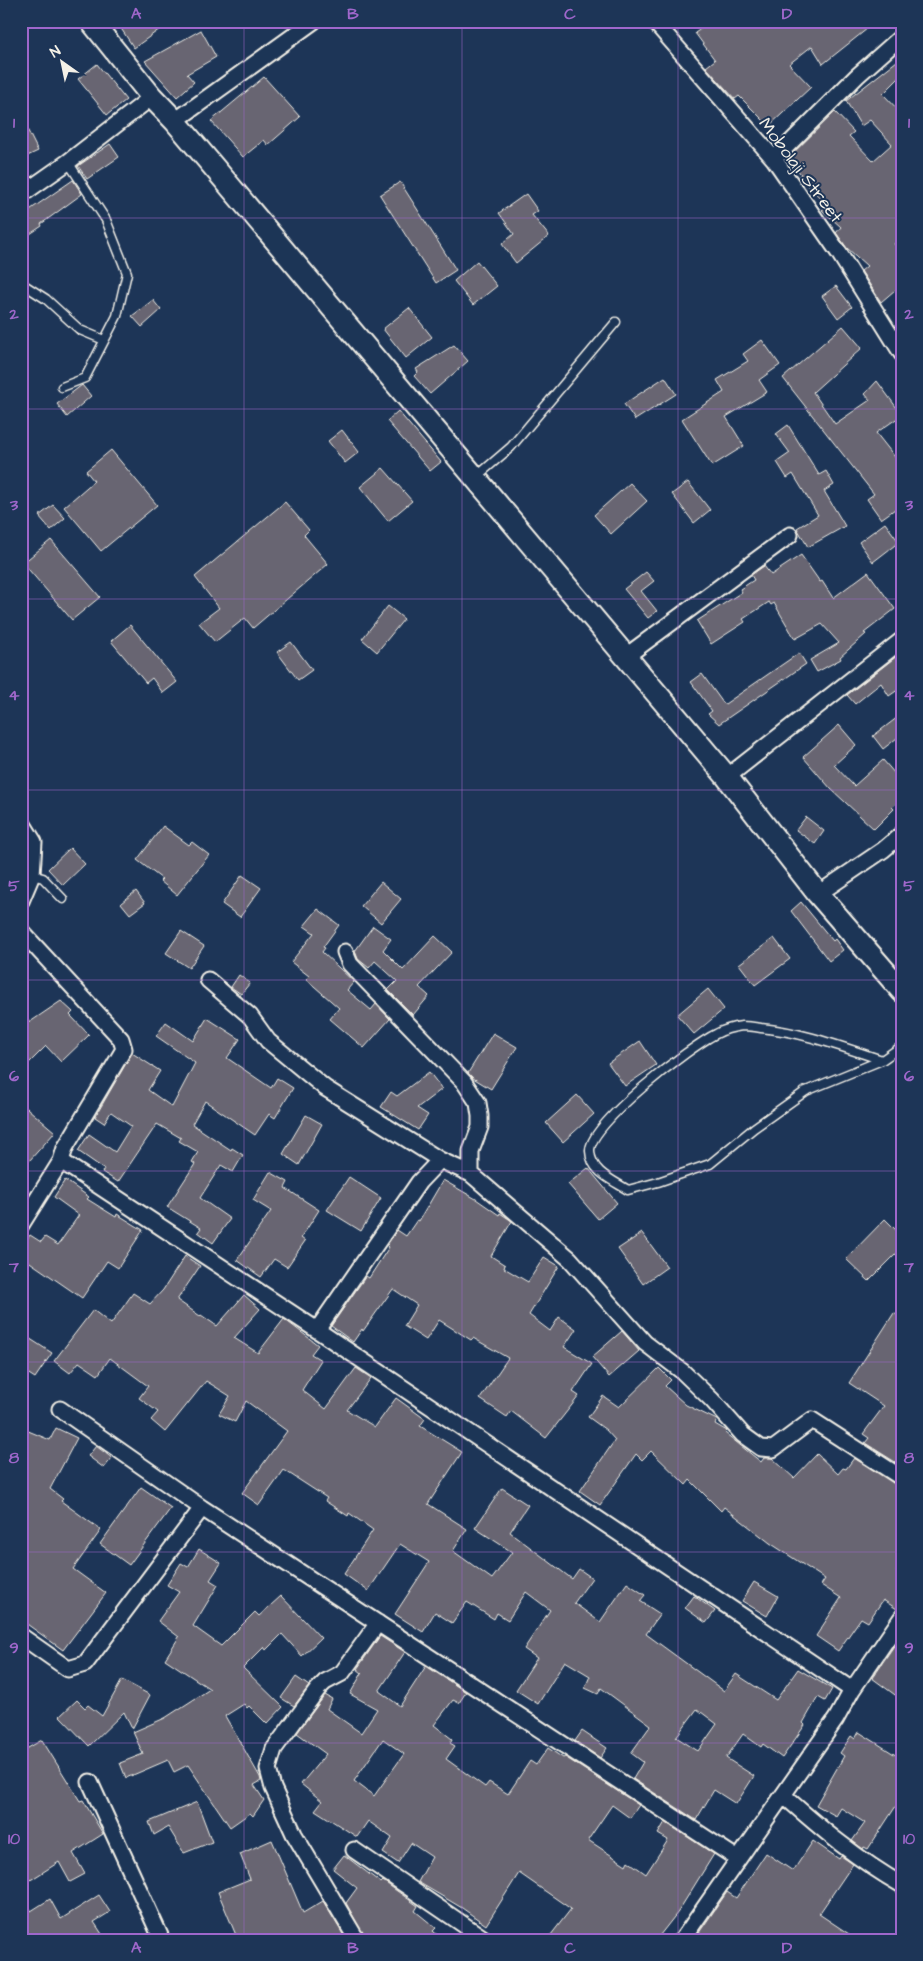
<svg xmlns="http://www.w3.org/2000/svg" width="923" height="1961" font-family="'Architects Daughter',sans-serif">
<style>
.building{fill:#686572;stroke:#f4f1e8;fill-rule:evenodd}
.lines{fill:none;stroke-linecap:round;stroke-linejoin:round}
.lane-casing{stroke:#f4f1e8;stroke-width:11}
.street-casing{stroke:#f4f1e8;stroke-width:19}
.secondary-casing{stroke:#f4f1e8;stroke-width:25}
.lane{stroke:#1d3557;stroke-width:8}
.street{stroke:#1d3557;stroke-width:15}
.secondary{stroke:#1d3557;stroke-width:21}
.grid{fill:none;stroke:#9f67cb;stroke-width:1;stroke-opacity:0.55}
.labels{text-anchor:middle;stroke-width:4;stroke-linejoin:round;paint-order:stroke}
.street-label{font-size:18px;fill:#f4f1e8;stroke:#1d3557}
.neatline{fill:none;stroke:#9f67cb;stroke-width:2}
.grid-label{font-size:16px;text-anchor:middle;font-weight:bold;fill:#9f67cb}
</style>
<rect width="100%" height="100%" fill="#1d3557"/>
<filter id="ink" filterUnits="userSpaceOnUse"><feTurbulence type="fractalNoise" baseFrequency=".02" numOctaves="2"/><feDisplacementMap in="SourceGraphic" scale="10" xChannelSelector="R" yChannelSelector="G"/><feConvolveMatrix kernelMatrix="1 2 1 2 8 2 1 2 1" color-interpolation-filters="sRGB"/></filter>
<g filter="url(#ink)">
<path class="building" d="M116,21H171L134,48Z
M712,21H877L823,64L812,46L789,64L811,87L769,126L739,96L735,99L706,67L715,60L695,33Z
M201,30L216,57L187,74L194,82L177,97L145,61Z
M902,57V75L883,94L902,114V235L894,244L902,252V296L895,290L881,302L861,271L867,266L847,248L836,233L841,227L822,210L827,205L799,176L801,174L787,159L835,112L854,132L849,136L873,161L892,144L870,120L861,126L846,101Z
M97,64L126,100L107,115L78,79Z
M264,77L300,117L268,145L264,140L243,157L211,121Z
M21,117L38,151L21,159Z
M110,144L119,157L87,179L78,166Z
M73,180L82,194L41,224L42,226L21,240V216Z
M400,182L456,270L436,283L380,195Z
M526,194L538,211L532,215L549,236L516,263L502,244L514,234L499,213Z
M477,261L497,286L473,305L454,281Z
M836,286L852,307L838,318L822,296Z
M153,300L161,310L142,327L132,316Z
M409,308L432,337L406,358L383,329Z
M843,326L862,348L813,392L835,424L870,400L865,394L877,381L902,415L876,433L902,466V504L881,519L867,499L874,494L783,378Z
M762,340L780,365L759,380L767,392L726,417L744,446L712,466L682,419L724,392L717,380L748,361L743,354Z
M454,345L468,361L430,394L414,376L418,372L416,369Z
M665,377L676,394L635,420L624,404Z
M82,385L91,396L67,417L57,404Z
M398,411L441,462L430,471L387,421Z
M788,425L819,475L826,471L834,485L824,491L845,526L808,547L797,528L818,515L793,474L787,478L777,462L790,453L776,434Z
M342,430L359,452L345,463L328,441Z
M111,450L157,505L101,551L64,507L94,481L86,471Z
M383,468L412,501L388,521L360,487Z
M688,482L710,510L694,523L672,494Z
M630,483L647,501L611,534L594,515Z
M285,502L309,530L304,535L328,564L253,628L245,618L215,642L199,623L219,608L195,577Z
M53,505L65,518L51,530L39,516Z
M885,523L899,542L873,562L859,542Z
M51,540L100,597L72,620L23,563Z
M801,555L820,582L822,581L833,598L868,572L895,609L864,633L866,634L840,657L841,659L817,672L810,660L839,643L822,624L795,639L774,603L771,605L769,602L743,619L745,622L711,644L697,621L742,592L740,589L754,580L751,575L764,566L771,575Z
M646,572L654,581L641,591L657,611L648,618L624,589Z
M388,606L404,619L377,652L362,639Z
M130,625L177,682L163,693L152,678L146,683L111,641Z
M291,642L312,670L298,680L277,652Z
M902,652V687L889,696L881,683L855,704L847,695Z
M799,653L806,664L719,724L708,714L712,711L691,682L702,674L723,703L725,704Z
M902,714V734L883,749L873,736Z
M839,725L856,745L834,765L854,786L883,760L902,782V798L892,807L894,809L874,829L831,789L803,757Z
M806,817L824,831L815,844L796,830Z
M163,826L189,845L192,842L209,855L177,895L160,881L162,879L137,860Z
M70,848L85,864L63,885L48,869Z
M242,875L261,888L240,917L222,904Z
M381,882L401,899L381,923L361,906Z
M136,891L145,903L130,914L121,903Z
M801,902L833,941L835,939L843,950L829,961L791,911Z
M318,909L339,925L323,947L325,948L322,952L354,982L347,990L371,1010L376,1004L390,1019L364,1048L330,1019L339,1008L306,979L309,976L291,962L314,933L304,926Z
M373,926L391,939L383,950L403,970L435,936L452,952L419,987L429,996L413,1015L388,990L397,981L375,961L369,968L358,959L355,951Z
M181,931L204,946L189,968L166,953Z
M774,938L790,959L755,985L739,964Z
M239,975L250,983L241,994L231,987Z
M708,989L724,1009L694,1034L677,1015Z
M61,1001L73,1012L70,1015L89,1035L61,1062L46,1046L21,1071V1010L30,1022Z
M207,1018L240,1039L227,1058L271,1088L277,1078L293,1088L275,1118L269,1114L255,1135L205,1101L192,1124L231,1150L232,1148L243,1155L233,1172L221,1165L200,1198L230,1219L213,1243L198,1232L201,1228L167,1207L195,1164L192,1162L198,1152L179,1141L181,1138L157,1124L118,1182L102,1172L104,1169L78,1151L89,1134L115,1152L131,1126L111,1112L104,1123L95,1117L132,1053L160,1071L148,1090L172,1107L195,1063L156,1036L166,1022L193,1041Z
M493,1033L517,1047L491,1089L473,1078L468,1073Z
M640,1041L656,1065L625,1086L608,1063Z
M429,1072L442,1089L417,1108L428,1115L418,1130L381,1107L391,1092L397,1096Z
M577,1095L594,1114L563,1142L546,1123Z
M21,1103L55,1132L21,1170Z
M306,1115L322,1124L299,1165L283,1154Z
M588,1168L617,1203L598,1219L568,1184Z
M270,1172L288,1182L285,1188L319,1210L301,1238L305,1241L287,1267L274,1259L261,1277L237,1260L271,1211L253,1200Z
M349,1177L381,1198L361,1231L327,1210Z
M65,1180L89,1197L87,1199L116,1217L117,1214L143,1230L118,1268L107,1261L82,1298L21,1256V1247L30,1235L41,1242L45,1237L58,1245L79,1215L54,1197Z
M443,1180L476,1199L499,1215L500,1213L512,1221L491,1256L505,1265L504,1268L528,1282L544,1257L559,1266L529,1315L550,1331L559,1317L576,1329L564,1347L592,1364L573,1392L579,1396L546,1438L511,1411L507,1417L480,1399L508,1358L473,1338L471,1340L439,1320L426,1340L404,1326L417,1305L393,1289L363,1331L362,1329L353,1342L331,1326L366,1276L369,1278L389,1247L387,1245L397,1230L406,1236L417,1220L419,1221Z
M885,1219L902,1236V1248L869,1281L846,1259Z
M642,1233L667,1267L643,1284L618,1249Z
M185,1256L200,1266L177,1300L200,1316L201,1315L217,1326L244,1295L260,1309L234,1338L258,1353L284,1319L318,1345L311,1354L321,1360L302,1390L326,1409L356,1368L371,1378L347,1410L375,1427L396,1398L425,1419L420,1426L462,1452L428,1504L467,1529L453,1551L492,1579L512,1552L475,1528L502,1488L528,1505L510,1532L572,1579L579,1569L592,1578L574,1603L600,1622L627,1583L645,1595L640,1601L660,1614L646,1634L724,1691L736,1674L776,1700L798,1669L832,1689L825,1701L818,1697L803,1723L805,1725L782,1758L763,1744L761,1747L743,1734L726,1758L754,1776L736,1804L714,1790L696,1820L633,1779L643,1762L631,1753L651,1725L601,1688L598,1694L585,1688L590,1676L565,1661L538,1704L516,1690L537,1658L524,1649L550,1610L526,1592L508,1620L497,1613L494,1619L467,1602L452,1623L435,1612L423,1632L395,1614L429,1562L400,1544L368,1591L344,1574L373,1530L349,1513L348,1516L325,1501L327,1498L284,1470L259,1505L242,1493L287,1431L246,1401L235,1422L219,1414L230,1396L206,1381L165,1432L151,1420L158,1412L139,1398L148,1386L110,1358L98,1375L79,1362L70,1373L54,1361L93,1310L111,1324L133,1293L150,1304L163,1290ZM697,1709L717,1724L698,1751L676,1737Z
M894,1313L902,1319V1463L900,1465L865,1443L869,1438L863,1434L884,1406L849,1383Z
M622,1331L639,1351L609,1377L592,1357Z
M21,1333L52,1353L35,1378L21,1369Z
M659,1368L671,1380L665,1386L686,1405L717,1420L715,1424L727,1431L725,1433L761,1462L764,1458H772L794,1478L817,1454L838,1474L843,1468L846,1469L854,1458L902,1487V1563L896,1572L902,1575V1608L897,1609L883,1600L868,1622L861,1618L838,1651L816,1636L841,1598L821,1585L825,1579L770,1543L724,1507L721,1511L690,1480L686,1485L651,1451L642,1460L636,1454L600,1505L580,1491L615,1440L606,1430L588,1417L603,1396L619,1407Z
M21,1428L50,1440L56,1428L77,1438L50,1489L63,1499L61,1501L101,1530L73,1569L106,1593L63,1650L24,1622L26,1618L21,1614Z
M96,1446L112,1458L104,1468L88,1456Z
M141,1487L171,1508L129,1565L100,1544Z
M199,1549L221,1563L210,1580L218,1585L193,1626L221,1646L255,1612L259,1616L281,1596L321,1638L302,1656L282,1634L266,1650L264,1647L243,1668L283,1707L267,1724L249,1706L247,1708L244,1704L225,1716L260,1777L261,1781L254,1785L264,1800L253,1816L250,1813L230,1827L188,1765L174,1772L168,1760L126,1778L120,1763L143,1754L133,1732L165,1718L210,1689L165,1659L179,1637L158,1621L179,1592L167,1585L181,1563L188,1567Z
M754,1582L778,1596L767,1616L742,1601Z
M694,1596L715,1611L706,1623L685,1608Z
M902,1634V1700L872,1678Z
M380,1636L405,1652L379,1691L400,1706L426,1666L466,1692L459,1703L453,1700L434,1725L452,1739L450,1743L455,1746L446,1759L485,1787L489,1782L508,1794L530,1761L536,1765L548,1748L563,1758L565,1757L639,1805L630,1818L612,1805L588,1840L626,1865L628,1861L646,1874L668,1840L658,1834L665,1822L714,1854L678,1912L656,1940H547L571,1909L519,1873L486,1925L462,1908L418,1882L432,1857L411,1843L398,1863L383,1853L392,1838L368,1821L357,1837L315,1810L322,1801L301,1784L326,1754L297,1733L325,1695L332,1699L327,1709L361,1733L377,1709L350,1694L362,1673L357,1669ZM383,1739L404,1754L374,1796L354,1781Z
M296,1677L309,1686L294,1706L281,1698Z
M122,1680L150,1695L132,1729L124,1712L89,1746L60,1716L77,1700L85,1708L88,1705L102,1716Z
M582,1731L607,1748L600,1758L575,1741Z
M859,1732L902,1759V1809L896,1806L868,1849L864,1847L863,1849L852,1841L865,1823L841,1808L836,1816L816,1805L844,1756L840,1753L851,1736L855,1739Z
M42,1740L80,1801L83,1800L103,1834L73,1853L85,1874L70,1882L59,1862L21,1886V1752Z
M197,1802L212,1842L184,1853L168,1827L154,1835L149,1822Z
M272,1840L303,1913L323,1901L346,1939L238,1940L218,1892L250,1879L240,1854Z
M813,1841L839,1859L841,1856L853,1864L819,1914L858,1940H694L727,1892L736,1898L766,1853L793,1871Z
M344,1855L381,1883L383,1881L418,1906L415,1911L436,1928L433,1931L443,1940H366L346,1903L357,1888L333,1869Z
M21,1889L31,1911L50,1899L61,1919L99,1895L110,1912L94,1922L106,1940H21Z"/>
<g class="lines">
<g class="lane-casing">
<path id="lane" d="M21,283L46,299L80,330L104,340
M62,387L85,378L117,316L127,273L106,220L68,162
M476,477L511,447L616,322
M32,875L43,878L63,899
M882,1060C842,1047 803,1032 761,1028C755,1027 748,1026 742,1026C734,1027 723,1030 716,1034C691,1046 589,1124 590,1151C591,1172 612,1180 628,1190L658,1182L710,1164L754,1128L806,1091L882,1060L902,1046"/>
</g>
<g class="street-casing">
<path id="street" d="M654,21L774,159L839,253L902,354
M175,121L314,21
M774,159L857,76L902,36
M21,195L68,162L152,97
M625,657L790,535
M727,777L902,640
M21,821L34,842L32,875L21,901
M818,894L883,850L902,834
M21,931L121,1039L124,1049L65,1148L61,1161L21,1225
M345,952L350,964L464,1082L478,1103L480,1116V1127L471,1151V1174L570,1259L645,1343L683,1372L712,1400L743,1435L761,1448L773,1449L812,1420L902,1478
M208,980L250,1016L268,1041L325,1088L440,1160
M61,1161L317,1330L852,1690
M317,1330L419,1182L440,1160L471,1174
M60,1409L202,1508L738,1859
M21,1636L68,1669L85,1664L202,1508
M90,1782L162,1940
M783,1795C820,1828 858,1860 902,1885
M354,1850L486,1940
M357,1940L294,1834L273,1788L268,1769L274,1749L318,1689L325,1682L342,1673L378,1623
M682,1940L836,1719L852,1690L902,1617"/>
</g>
<g class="secondary-casing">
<path id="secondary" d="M91,21L152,97L175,121L727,777L818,894L902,991"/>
</g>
<use href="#lane" class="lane"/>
<use href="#street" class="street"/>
<use href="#secondary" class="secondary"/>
</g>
</g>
<path class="grid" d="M244,21V1940M462,21V1940M678,21V1940M21,218H902M21,409H902M21,599H902M21,790H902M21,980H902M21,1171H902M21,1362H902M21,1552H902M21,1743H902"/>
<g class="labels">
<g class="street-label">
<text transform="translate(801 170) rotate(53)" y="6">Mobolaji Street</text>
</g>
</g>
<rect width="923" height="1961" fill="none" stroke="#1d3557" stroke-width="55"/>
<g transform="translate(62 62) rotate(327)" stroke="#1d3557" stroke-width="4" paint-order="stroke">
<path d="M0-4L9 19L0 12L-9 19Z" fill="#f4f1e8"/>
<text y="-8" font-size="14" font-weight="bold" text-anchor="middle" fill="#f4f1e8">N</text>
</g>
<rect x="28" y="28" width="868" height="1906" class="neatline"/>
<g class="grid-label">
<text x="136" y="19">A</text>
<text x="353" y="19">B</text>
<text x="570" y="19">C</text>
<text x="787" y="19">D</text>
<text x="14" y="128">1</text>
<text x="909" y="128">1</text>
<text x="14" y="319">2</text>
<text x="909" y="319">2</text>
<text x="14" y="510">3</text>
<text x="909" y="510">3</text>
<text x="14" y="700">4</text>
<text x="909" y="700">4</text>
<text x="14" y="891">5</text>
<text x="909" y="891">5</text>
<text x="14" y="1081">6</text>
<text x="909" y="1081">6</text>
<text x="14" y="1272">7</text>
<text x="909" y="1272">7</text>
<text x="14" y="1463">8</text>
<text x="909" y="1463">8</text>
<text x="14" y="1653">9</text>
<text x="909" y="1653">9</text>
<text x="14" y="1844">10</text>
<text x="909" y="1844">10</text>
<text x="136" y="1953">A</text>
<text x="353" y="1953">B</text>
<text x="570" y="1953">C</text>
<text x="787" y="1953">D</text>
</g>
</svg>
